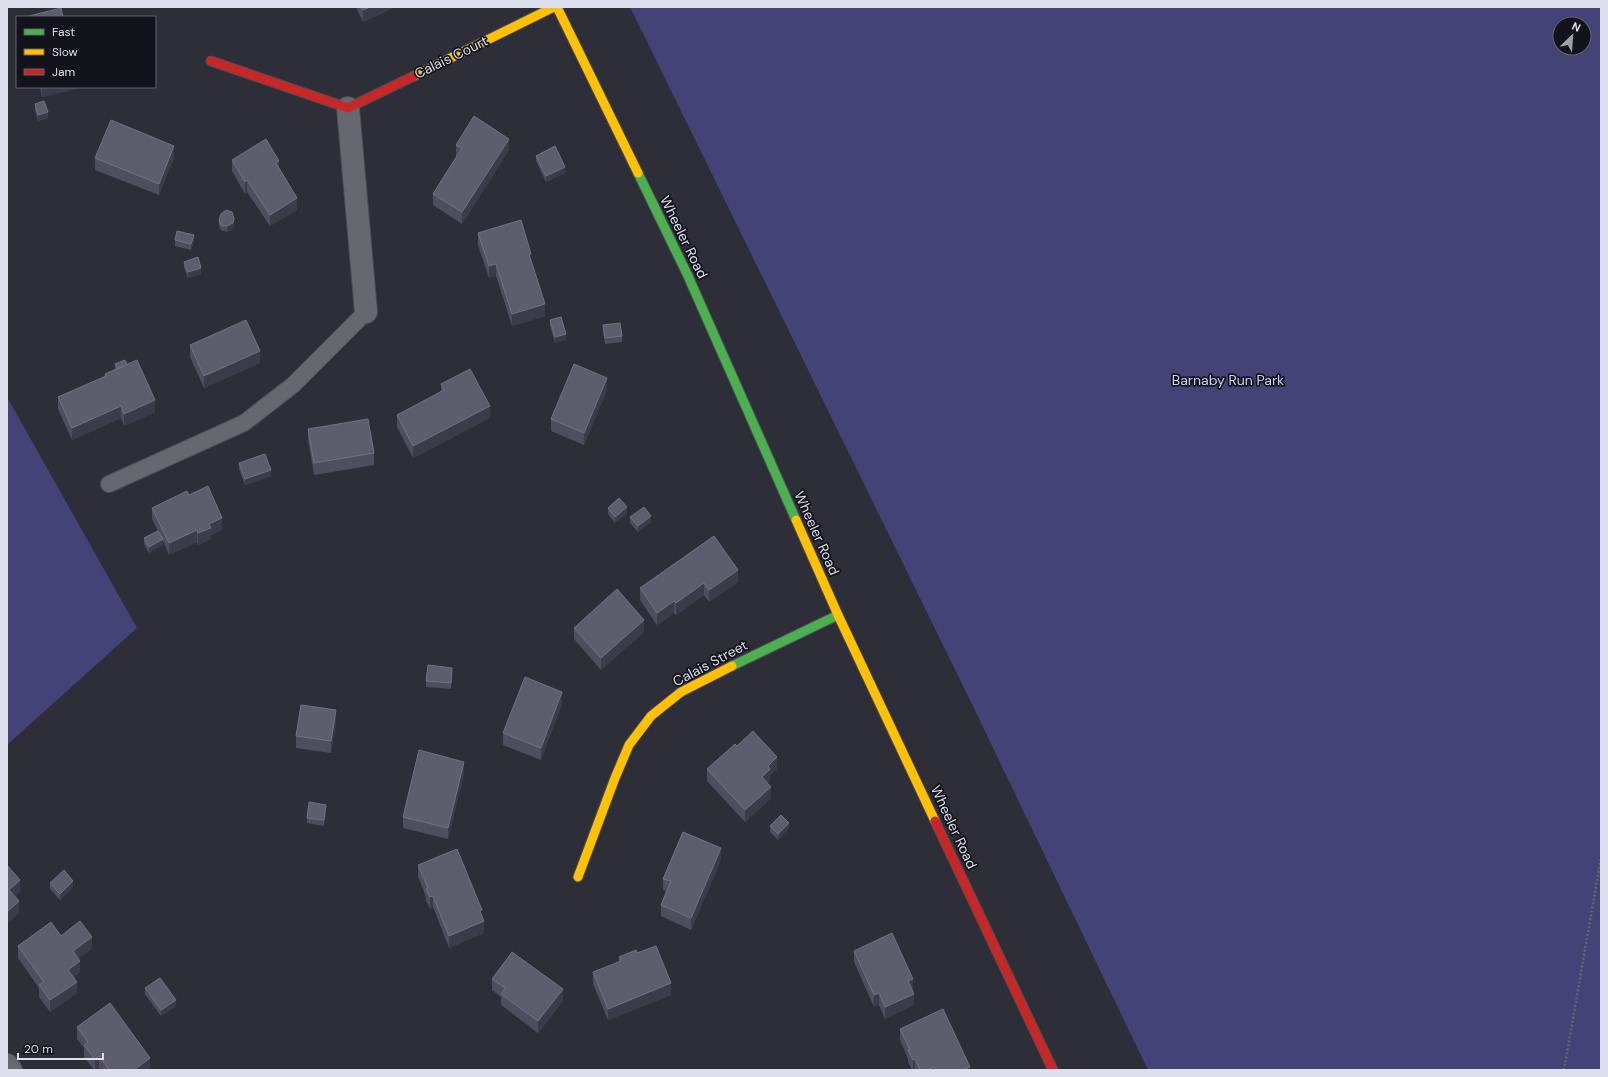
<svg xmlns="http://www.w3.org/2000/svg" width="1608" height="1077" font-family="'DM Sans',sans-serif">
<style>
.green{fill:#444378;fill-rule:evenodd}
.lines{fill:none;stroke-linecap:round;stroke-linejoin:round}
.lane-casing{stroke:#4b4c55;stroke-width:18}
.street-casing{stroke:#4b4c55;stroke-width:24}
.fast-casing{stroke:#4b4c55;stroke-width:11}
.slow-casing{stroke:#4b4c55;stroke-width:11}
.jam-casing{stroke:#4b4c55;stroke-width:11}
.path{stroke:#64646c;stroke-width:2.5;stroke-dasharray:2 2;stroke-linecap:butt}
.lane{stroke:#67676f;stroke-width:16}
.street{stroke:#67676f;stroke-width:22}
.fast{stroke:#4caf50;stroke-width:9}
.slow{stroke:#ffc107;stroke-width:9}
.jam{stroke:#c62828;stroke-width:9}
.wall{fill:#4e4e5e}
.shaded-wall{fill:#3b3b49}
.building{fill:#5d5e6d;stroke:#727281}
.labels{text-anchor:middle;stroke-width:3.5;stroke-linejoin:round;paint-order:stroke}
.street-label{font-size:14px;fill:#dedfec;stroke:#13131c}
.park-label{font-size:14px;fill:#cfd1f7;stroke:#13131c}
</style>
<rect width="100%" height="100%" fill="#2e2e39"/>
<path class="green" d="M630,7H1601V1070H1148L969,698ZM1560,24H1584V48H1560Z
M7,397L137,628L8,744H7Z"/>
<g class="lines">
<g class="lane-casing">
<path id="lane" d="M109,484L244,423L293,385L366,312"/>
</g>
<g class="street-casing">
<path id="street" d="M348,108L366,312
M7,1065L11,1070"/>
</g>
<g class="fast-casing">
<path id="fast" d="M638,173L688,276L796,520
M732,666L838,615"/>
</g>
<g class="slow-casing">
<path id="slow" d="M557,7L638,173
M414,76L554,7
M796,520L838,615L935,821
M578,877L615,778L629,745L651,716L681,692L732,666"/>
</g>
<g class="jam-casing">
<path id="jam" d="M211,61L348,108L414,76
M935,821L1053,1070"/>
</g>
<path class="path" d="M1564,1070L1601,858"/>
<use href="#lane" class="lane"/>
<use href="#street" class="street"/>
<use href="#fast" class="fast"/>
<use href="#slow" class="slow"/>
<use href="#jam" class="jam"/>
</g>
<path class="wall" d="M356,7H395L363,22Z
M40,87H84L42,97Z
M35,104L48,118L38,121L35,110Z
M456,145L509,150L462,224L433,205V194L456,157Z
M536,156L565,173L546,182L536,161Z
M95,158H174L159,195L95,170Z
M232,160L279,169L297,210L270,226L247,192L245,194L232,171Z
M219,220L234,224L233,229L227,232L221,230L219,226Z
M478,233L531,260L545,316L512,326L496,276L489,278L478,245Z
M175,240L194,241L191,250L175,246Z
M184,262L201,274L188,278L184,268Z
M550,320L566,340L555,343L550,326Z
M603,325L622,336V342L605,344L603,331Z
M190,345L260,363L204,388L190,357Z
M115,364L155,412L124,426L121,418L72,440L58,409V397L105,377V374L115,370Z
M441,384L490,418L413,458L397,427V415L441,392Z
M607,390L584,445L551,431V419Z
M308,429L374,453V465L314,475L308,440Z
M239,463L271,476L245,485L239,469Z
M189,495L222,530L211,535V539L198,545L197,542L169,555L163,541V545L149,553L144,544V538L158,531L152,519V508Z
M608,508L627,513L615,523L608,514Z
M630,517L651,522L638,532L630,523Z
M714,536L738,582L709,602L704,595L676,615L674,613L657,625L640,600V588Z
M574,628L644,632L601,670L574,639Z
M452,674L451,689L426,687V681Z
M562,704L541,760L503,745V733Z
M336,721L331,753L296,748V736Z
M737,746L777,769L770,775V780L767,783L771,798L745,822L707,781V769Z
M464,773L448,839L403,828V817Z
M326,811L324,826L307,823V818Z
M770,826L789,828L778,840L770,832Z
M721,860L691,930L661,916V905L666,891L663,890V879Z
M418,865L482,915L484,933L449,948L433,907L430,909L426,900V897L418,876Z
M50,883L73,887L60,900L50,889Z
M61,936L92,949L78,958L80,972L74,977L77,993L50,1012L39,997V988L18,958V946Z
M854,951L913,990L914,1005L885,1019L879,1005L874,1007L854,962Z
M637,953L671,995L608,1020L593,984V972L619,962V957Z
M492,979L563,1001L538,1033L501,1005V997L492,990Z
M145,988L176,1006L161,1016L145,994Z
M77,1027L150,1070H100L99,1068L97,1070H94L84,1057V1048L77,1039Z
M900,1029L970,1070H912L908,1062V1059L900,1040Z"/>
<path class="shaded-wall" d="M370,7H395L363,22V10Z
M42,87H84L42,97Z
M48,112V118L38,121V115Z
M509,139V150L462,224V212Z
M174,146V158L159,195V184Z
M279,161V173L276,163Z
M565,167V173L546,182V176Z
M247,180V192L245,194V182Z
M297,198V210L270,226V215Z
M234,218V224L233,229L227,232V226Z
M194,235V241L191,250V244Z
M496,264V276L489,278V266Z
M201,268V274L188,278V272Z
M545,304V316L512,326V314Z
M566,334V340L555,343V337Z
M260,351V363L204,388V376Z
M607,378V390L584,445V433Z
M155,400V412L124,426V414Z
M121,406V418L72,440V428Z
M490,406V418L413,458V446Z
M271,470V476L245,485V479Z
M627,507V513L615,523V517Z
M651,516V522L638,532V526Z
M222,518V530L211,535V539L198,545V533L209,524Z
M197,530V542L169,555V543Z
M163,539V545L149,553V547Z
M738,570V582L709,602V590Z
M704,583V595L676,615V603Z
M674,601V613L657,625V613Z
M644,620V632L601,670V658Z
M562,692V704L541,760V748Z
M336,710V721L331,753V741Z
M777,757V769L770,775V780L762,788V777L768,766Z
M464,762V773L448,839V828Z
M771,787V798L745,822V810Z
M326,805V811L324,826V820Z
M789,823V828L778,840V834Z
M721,848V860L691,930V918Z
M20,880V892L9,901V890Z
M73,881V887L60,900V894Z
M433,896V907L430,909V897Z
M19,901V913L7,924V912Z
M484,921V933L449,948V936Z
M92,937V949L73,962V951Z
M80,961V972L68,981V970Z
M913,979V990L908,992V981Z
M77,982V993L50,1012V1000Z
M671,983V995L608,1020V1009Z
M563,989V1001L538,1033V1021Z
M879,993V1005L874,1007V995Z
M914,994V1005L885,1019V1007Z
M176,1000V1006L161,1016V1010Z
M99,1056V1068L97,1070H95V1060Z
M150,1058V1070H134Z
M915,1059V1070H913V1060Z
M934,1067V1070H927Z
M970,1067V1070H963Z"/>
<path class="building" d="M362,7H370L363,10Z
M61,8L63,17H25Z
M44,101L48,112L38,115L35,104Z
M474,116L509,139L462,212L433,194L462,148L456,145Z
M111,120L174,146L159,184L95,158Z
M266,139L279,161L276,163L297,198L270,215L247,180L245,182L232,160Z
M555,146L565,167L546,176L536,156Z
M226,210L232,212L234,218L233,223L227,226L221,225L219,220L221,214Z
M521,220L531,254H529L545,304L512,314L496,264L489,266L478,233Z
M177,231L194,235L191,244L175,240Z
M198,257L201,268L188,272L184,262Z
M561,317L566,334L555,337L550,320Z
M246,320L260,351L204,376L190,345Z
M620,323L622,336L605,338L603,325Z
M125,360L127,364L118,369L115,364Z
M137,360L155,400L124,414L121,406L72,428L58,397L106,376L105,374Z
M574,364L607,378L584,433L551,419Z
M470,369L490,406L413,446L397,415L444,390L441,384Z
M368,419L374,453L314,463L308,429Z
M265,454L271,470L245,479L239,463Z
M208,486L222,518L209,524L211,528L198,533L197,530L169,543L152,508L187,491L189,495Z
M619,498L627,507L615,517L608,508Z
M644,507L651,516L638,526L630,517Z
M158,531L163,539L149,547L144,538Z
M714,536L738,570L709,590L704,583L676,603L674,601L657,613L640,588Z
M617,589L644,620L601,658L574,628Z
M428,665L452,668L451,683L426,681Z
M525,677L562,692L541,748L503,733Z
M301,705L336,710L331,741L296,736Z
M753,731L777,757L768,766L770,769L762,777L771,787L745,810L707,769L735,744L737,746Z
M419,750L464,762L448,828L403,817Z
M309,802L326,805L324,820L307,818Z
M781,815L789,823L778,834L770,826Z
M683,832L721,848L691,918L661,905L671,881L663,879Z
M457,849L482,910L480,911L484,921L449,936L433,896L430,897L426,889L428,888L418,865Z
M7,865L20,880L9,890L19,901L7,912Z
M64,870L73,881L60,894L50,883Z
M80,921L92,937L73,951L80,961L68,970L77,982L50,1000L39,985L44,982L18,946L51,922L61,936Z
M892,933L913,979L908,981L914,994L885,1007L879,993L874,995L854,951Z
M656,946L671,983L608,1009L593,972L621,961L619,957L636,950L637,953Z
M512,952L563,989L538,1021L501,994L505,988L492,979Z
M160,978L176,1000L161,1010L145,988Z
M110,1003L150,1058L134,1070H109L99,1056L95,1060L84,1045L88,1042L77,1027Z
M943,1009L970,1067L963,1070H935L934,1067L927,1070H920L915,1059L913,1060L908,1050H910L900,1029Z"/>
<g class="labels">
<g class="street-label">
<text transform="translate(451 57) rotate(-26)" y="5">Calais Court</text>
<text transform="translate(684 237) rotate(64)" y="5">Wheeler Road</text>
<text transform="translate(817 533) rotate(66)" y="5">Wheeler Road</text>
<text transform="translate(710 663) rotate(-28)" y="5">Calais Street</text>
<text transform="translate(954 827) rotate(65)" y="5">Wheeler Road</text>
</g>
<g class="park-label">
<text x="1228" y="385">Barnaby Run Park</text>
</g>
</g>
<rect width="1608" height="1077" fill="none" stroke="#dedfec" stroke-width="16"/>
<rect x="16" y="16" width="140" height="72" fill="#13131c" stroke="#64656f"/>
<rect x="24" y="29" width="20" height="6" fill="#4caf50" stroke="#64656f"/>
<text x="52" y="36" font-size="12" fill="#dedfec">Fast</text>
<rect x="24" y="49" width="20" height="6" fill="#ffc107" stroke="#64656f"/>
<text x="52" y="56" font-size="12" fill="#dedfec">Slow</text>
<rect x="24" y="69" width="20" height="6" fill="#c62828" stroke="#64656f"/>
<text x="52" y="76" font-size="12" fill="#dedfec">Jam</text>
<g transform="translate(1572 36) rotate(25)"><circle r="19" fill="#13131c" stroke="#64656f"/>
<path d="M0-3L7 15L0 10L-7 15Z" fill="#a0a1ad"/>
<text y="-6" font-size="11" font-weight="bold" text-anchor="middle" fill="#dedfec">N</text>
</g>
<path d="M18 1053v6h85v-6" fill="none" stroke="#dedfec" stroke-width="2"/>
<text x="24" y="1053" font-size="12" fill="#dedfec" stroke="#13131c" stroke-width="3" paint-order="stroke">20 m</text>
</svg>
